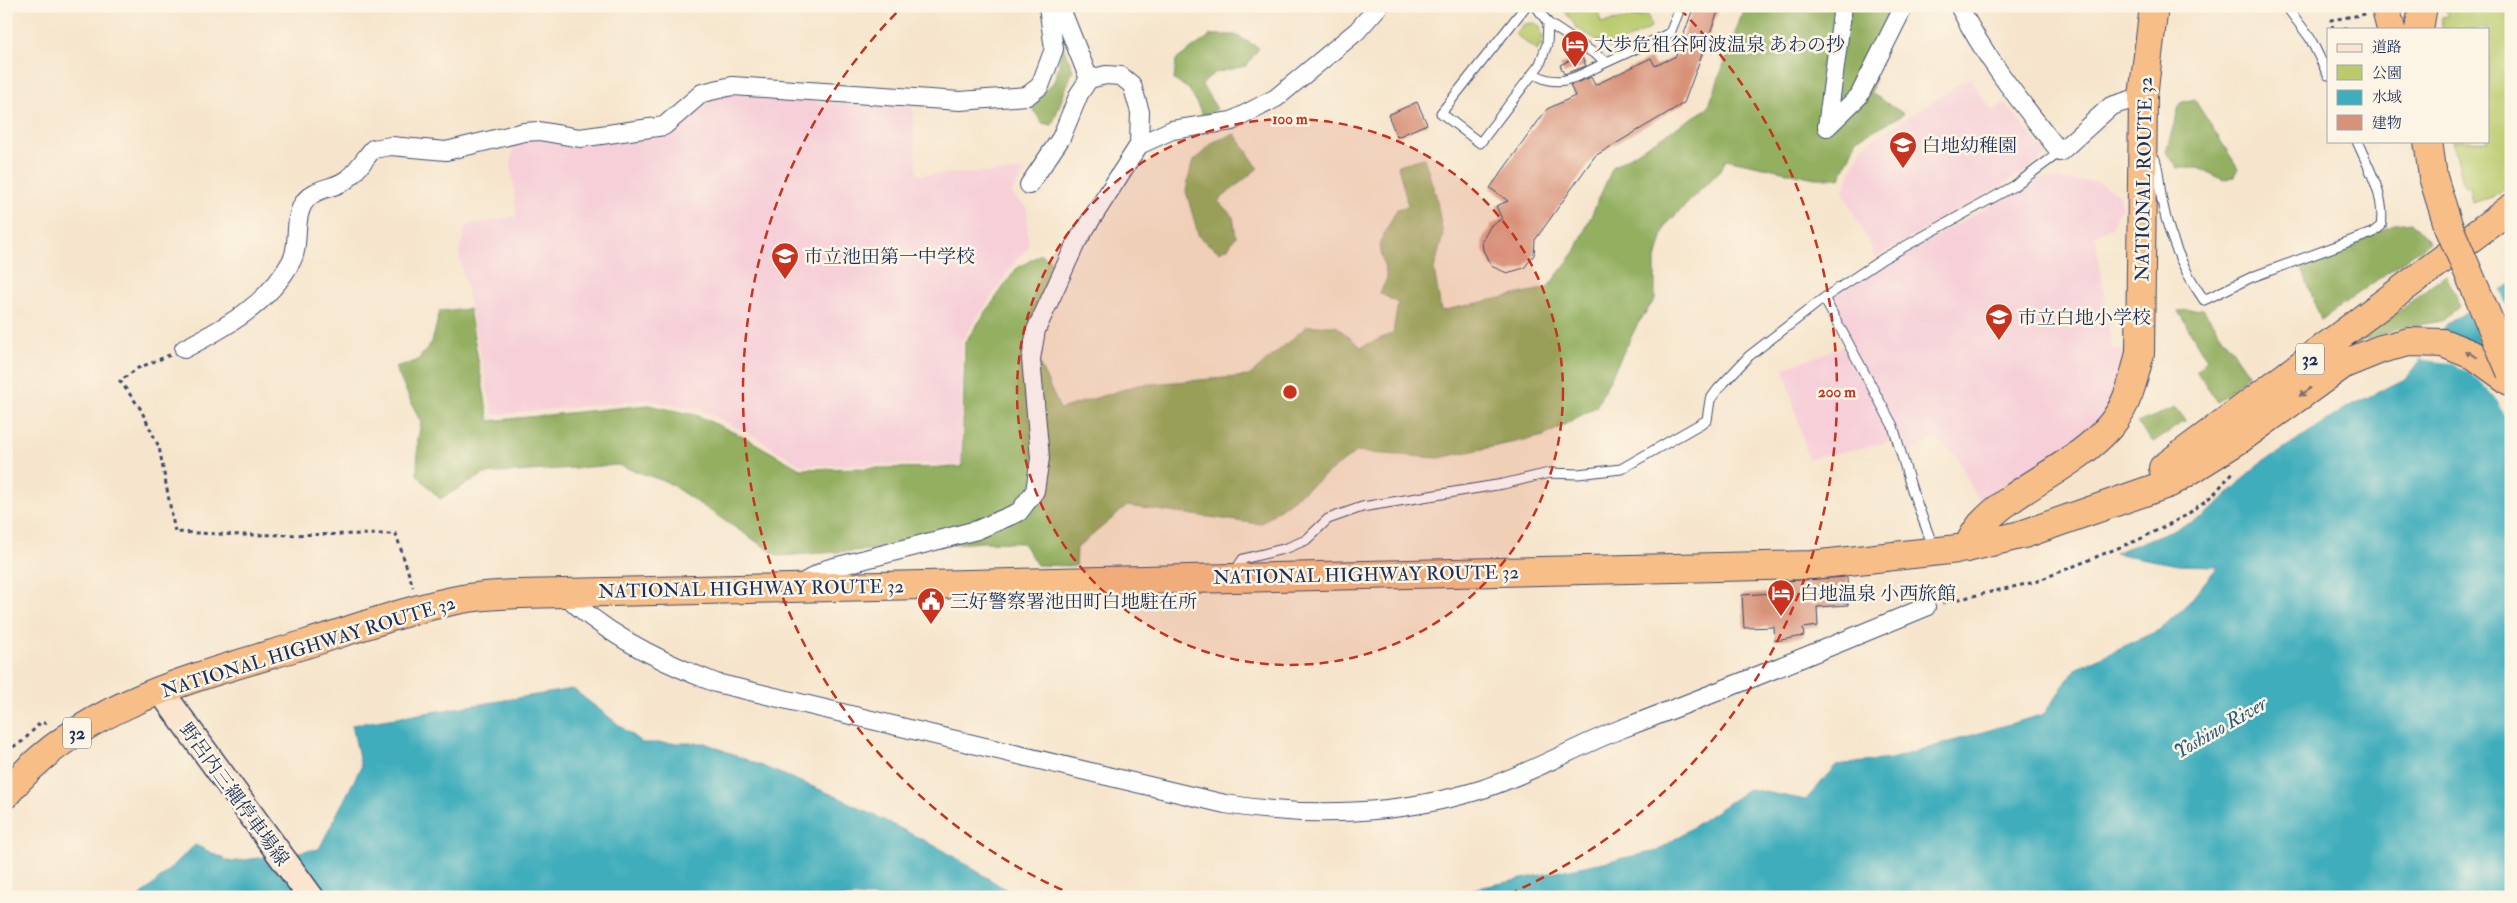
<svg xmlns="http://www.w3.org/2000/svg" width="2517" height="903" font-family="'IM FELL Double Pica','Noto Serif JP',serif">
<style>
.built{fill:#f6cfd8}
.green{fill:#bacb6e;stroke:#6a7d66}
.forest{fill:#93af61;stroke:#576f60}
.water{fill:#3fadbc;stroke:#2d6e8d}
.pier{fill:#f6e5cc}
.building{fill:#d89279}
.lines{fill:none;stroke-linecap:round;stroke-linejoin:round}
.lane-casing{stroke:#3c4a6e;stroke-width:11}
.street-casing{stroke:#3c4a6e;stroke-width:20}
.secondary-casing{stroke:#3c4a6e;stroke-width:28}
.highway-casing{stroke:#3c4a6e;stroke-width:30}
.path{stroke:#3c4a6e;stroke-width:3;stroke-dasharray:4 4;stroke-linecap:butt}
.lane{stroke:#fff;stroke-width:9}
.street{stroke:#fff;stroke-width:18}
.secondary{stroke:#fce5cf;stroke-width:25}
.highway{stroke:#f7be88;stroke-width:28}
.highway-bridge-casing{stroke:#3c4a6e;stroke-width:30;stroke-linecap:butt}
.highway-bridge{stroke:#f7be88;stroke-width:28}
.oneway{fill:#7e6f71}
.ring{fill:none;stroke:#c8321e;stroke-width:2.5;stroke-dasharray:9 6}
.labels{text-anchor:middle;stroke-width:5;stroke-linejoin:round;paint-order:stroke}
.shield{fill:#fcf5e5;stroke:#5e6a86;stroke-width:1}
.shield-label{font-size:18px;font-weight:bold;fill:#1b2f5e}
.poi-label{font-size:19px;fill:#1b2f5e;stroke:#fcf5e5;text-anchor:start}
.street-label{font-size:19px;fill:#1b2f5e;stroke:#fcf5e5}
.water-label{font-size:20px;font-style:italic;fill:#285b7f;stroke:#fcf5e5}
.centre{fill:#c8321e;stroke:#fcf5e5;stroke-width:2.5}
.ring-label{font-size:15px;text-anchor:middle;font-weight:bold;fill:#c8321e;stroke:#fcf5e5;stroke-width:5;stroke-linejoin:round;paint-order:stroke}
</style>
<rect width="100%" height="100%" fill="#fcf5e5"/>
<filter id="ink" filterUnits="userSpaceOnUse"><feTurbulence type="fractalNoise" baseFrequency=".02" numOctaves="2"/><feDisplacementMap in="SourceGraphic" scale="10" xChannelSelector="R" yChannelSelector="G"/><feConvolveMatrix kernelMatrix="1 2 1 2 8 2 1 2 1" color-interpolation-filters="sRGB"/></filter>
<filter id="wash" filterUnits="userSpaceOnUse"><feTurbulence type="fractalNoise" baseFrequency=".0096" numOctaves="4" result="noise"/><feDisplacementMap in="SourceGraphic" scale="20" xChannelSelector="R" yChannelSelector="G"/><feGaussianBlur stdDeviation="1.12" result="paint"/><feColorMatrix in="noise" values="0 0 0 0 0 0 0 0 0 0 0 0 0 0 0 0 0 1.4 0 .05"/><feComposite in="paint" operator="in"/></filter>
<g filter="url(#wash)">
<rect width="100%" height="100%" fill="#f6e5cc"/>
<path class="built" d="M1969,78L1993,111L2005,103L2046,154L2031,168L1876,258L1843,191L1863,146Z
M736,94L776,95L782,100L913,107L917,175L1026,171L1011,194L1027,209L1028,248L1017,259L962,340L961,464L800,465L752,435L700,409L646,400L493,415L459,253L466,226L517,216L511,163L515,142L532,137H631L711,96Z
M2033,178L2097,182L2119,194L2122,208L2116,214L2113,226L2095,235L2112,348L2132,350L2124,389L2076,445L1979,501L1955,454L1935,439L1909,452L1902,439L1808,459L1784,368L1852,343L1829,300L1844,288L2018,190Z"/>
<path class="green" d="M1561,6H1597L1601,23L1648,15L1651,28L1610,48L1577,28Z
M2445,6H2511V186L2492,197L2472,203L2469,188L2464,186L2453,141H2488V29H2442V17L2448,16Z
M1534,23L1540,26L1543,39L1537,51L1515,34L1524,24Z"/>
<path class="forest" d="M1745,6H1891L1871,93L1904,114L1857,139L1840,178H1815L1726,159L1721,170L1665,226L1655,262V299L1637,325L1596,407L1544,436L1439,458L1356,452L1260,524L1127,506L1077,548L1076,566L1037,565L1023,543L984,542L778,556L667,482L618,465L484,474L440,499L417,475L418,439L421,423L395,367L417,361L432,342L440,311L469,309L489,421L648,405L696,415L746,438L800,469L962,467L965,342L1016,269L1041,254L1052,262L1058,276L1042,297L1039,363L1060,409L1138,385L1249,376L1307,326H1336L1361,347L1393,333L1398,303L1380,293L1387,278L1379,244L1397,209L1408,206L1398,165L1424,158L1436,196L1443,235L1434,269L1441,311L1547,288L1575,252L1613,167L1708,108Z
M1211,35H1236L1259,48L1246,66L1214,73L1202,85L1217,109L1208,114H1202L1189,89L1174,80L1176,60Z
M1062,44L1073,70L1052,125L1042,123L1029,103C1059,84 1057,77 1062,44Z
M2194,99L2238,168L2234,176L2224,180L2199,168H2178L2166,152L2180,103Z
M1235,134L1258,168L1218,201L1233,217L1236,236L1228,248L1219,252L1199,237L1186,191L1192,163L1213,142Z
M2411,222L2430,242L2321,320L2302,268L2395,224Z
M2446,275L2460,306L2442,321L2400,328L2356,343Z
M2203,309L2249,374L2218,402L2196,371L2207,360L2178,311Z
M2175,408L2186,420L2153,442L2137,423Z"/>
<path class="water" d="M2511,284V897H1435L1657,851L1749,789L1806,800L1836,765L1891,759L2044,714L2075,669L2159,630L2186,606L2218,566L2178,565L2114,553L2203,518L2258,465L2348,407L2407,378L2447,324Z
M573,689L642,743H705L838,797L943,850L1018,897H140L195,845L231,862L319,849L361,767L352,725Z"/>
<path class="pier" d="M2499,289L2511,316V425L2496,399L2482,383L2466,371L2450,363L2418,359L2439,332L2483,348L2466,309Z"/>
<g id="blocks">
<path class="building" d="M1694,6H1720L1684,103L1595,156L1535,240L1534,255L1524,268L1507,273L1491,266L1483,250L1482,241L1491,225L1502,219L1496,206L1508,201L1490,188L1547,109L1575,96L1570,85L1591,77L1595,85L1651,58L1655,66L1676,56Z
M1581,55L1586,66L1564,74L1560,65Z
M1417,102L1427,124L1397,137L1388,115Z
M1847,577L1848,605L1817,607L1818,626L1803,628L1804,636L1775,641L1774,627L1744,628L1742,595L1775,593L1774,587L1786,586L1785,581Z"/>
</g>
</g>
<g filter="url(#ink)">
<use href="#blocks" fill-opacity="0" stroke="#3c4a6e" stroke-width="1"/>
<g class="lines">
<g class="lane-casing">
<path id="lane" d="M1526,6L1441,113L1480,143L1540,64L1547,44L1548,23L1536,6
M2286,6L2310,38L2328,75
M1548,23L1607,62L1670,33L1681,6
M1533,73C1560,91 1581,74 1607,62
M2149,156L2155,159C2160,173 2159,187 2162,201C2169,237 2183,270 2204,300L2252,277L2372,233L2381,226C2386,197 2368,167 2357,141
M1824,298L1893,426L1912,490L1934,549
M1238,575L1239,565L1243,559L1287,548L1306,540L1328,519L1362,507L1503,484L1549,473L1578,474L1621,469L1707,420L1710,400L1718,389L1749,356L1824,298L1884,258L2014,186L2060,152"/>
</g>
<g class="street-casing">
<path id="street" d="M1843,6L1827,127L1859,96L1904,6
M1959,6C1986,60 2023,105 2060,152L2111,106L2143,96
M1139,145L1172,130L1232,121L1276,98L1357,31L1379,6
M1029,185L1061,138L1079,94L1089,79L1060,6
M184,349C226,327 269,304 292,260C300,245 293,221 303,204C313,187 332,190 346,180C356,173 365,158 373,149L391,146L446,151L524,132L539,131L580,138L664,126L702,93L732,86L960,101L1027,96L1040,86L1054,49L1048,6
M799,585L827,569L977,530L1019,512L1035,491L1040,458L1031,359L1036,330L1076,243L1139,145L1140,112L1132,85L1121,76L1106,75L1089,79
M564,593C603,634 664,663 716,683L1225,804C1310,818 1400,815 1483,789C1531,773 1575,747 1621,729C1724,690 1825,649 1926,607"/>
</g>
<g class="secondary-casing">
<path id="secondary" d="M160,690L311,897"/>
</g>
<g class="highway-casing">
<path id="highway" d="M2385,6L2391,29
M2419,29L2423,6
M2428,141L2433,177L2448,225
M2163,468L2511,208
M1967,548C1971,540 1975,532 1981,525C2018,485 2074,468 2110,426C2128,405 2134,378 2140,353L2143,96L2154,6
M6,794C79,703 201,676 306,644C358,628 409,609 462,599C496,593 530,594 564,593L1812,565L1967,548L2024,534L2170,483L2240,439L2344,364L2381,349L2409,342L2443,343L2475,356L2511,382"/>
</g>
<path class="path" d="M2444,9L2456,6
M2333,29L2331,20L2366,14
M2343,29L2349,27
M170,355L138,368L120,381L140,408L159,447L175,532L242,535L396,534L413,587
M1942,603L2035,582L2140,539L2185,516L2213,495L2234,471
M6,751L23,741L41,722L50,725"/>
<use href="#lane" class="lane"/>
<use href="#street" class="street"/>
<use href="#secondary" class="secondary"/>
<use href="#highway" class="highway"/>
<g class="highway-bridge-casing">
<path id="highway-bridge" d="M2448,225L2511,372"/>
</g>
<use href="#highway-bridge" class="highway-bridge"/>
</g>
<defs><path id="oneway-solid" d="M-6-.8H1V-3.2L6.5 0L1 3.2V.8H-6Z" transform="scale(1.25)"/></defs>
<g class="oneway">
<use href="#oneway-solid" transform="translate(2471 354) rotate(-152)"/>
<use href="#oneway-solid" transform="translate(2305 392) rotate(144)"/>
</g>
</g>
<circle cx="1290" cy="392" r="273" fill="#c8321e" fill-opacity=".12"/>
<g class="ring">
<circle cx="1290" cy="392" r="273"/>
<path d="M1076 896A547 547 0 0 1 900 9M1680 9A547 547 0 0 1 1504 896"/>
</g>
<defs>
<g id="hotel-pin" transform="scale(1.4375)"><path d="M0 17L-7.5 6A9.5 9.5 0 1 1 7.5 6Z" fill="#c8321e" stroke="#fcf5e5"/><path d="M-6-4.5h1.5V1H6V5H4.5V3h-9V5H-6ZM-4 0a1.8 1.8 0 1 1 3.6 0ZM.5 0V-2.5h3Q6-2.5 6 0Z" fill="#fff"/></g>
<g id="school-pin" transform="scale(1.4375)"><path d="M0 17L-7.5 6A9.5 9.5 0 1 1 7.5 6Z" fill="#c8321e" stroke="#fcf5e5"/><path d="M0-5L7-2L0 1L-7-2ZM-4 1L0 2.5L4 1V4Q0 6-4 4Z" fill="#fff"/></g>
<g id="civic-pin" transform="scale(1.4375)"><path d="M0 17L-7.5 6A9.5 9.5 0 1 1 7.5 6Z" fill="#c8321e" stroke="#fcf5e5"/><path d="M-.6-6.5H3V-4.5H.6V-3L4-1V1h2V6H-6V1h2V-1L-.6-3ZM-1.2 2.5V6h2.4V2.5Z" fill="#fff"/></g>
</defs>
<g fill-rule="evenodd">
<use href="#hotel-pin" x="1575" y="44"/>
<use href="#school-pin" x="1903" y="145"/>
<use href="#school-pin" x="785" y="256"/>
<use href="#school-pin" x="1999" y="317"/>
<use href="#hotel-pin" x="1781" y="593"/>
<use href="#civic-pin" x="931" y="601"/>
</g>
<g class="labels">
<g class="shield">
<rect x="2296" y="343.5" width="28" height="31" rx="4"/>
<rect x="63" y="717.5" width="28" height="31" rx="4"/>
</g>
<g class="shield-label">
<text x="2310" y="365">32</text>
<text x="77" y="739">32</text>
</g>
<g class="poi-label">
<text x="1594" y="51">大歩危祖谷阿波温泉 あわの抄</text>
<text x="1922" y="152">白地幼稚園</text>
<text x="804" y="263">市立池田第一中学校</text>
<text x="2018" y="324">市立白地小学校</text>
<text x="1800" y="600">白地温泉 小西旅館</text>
<text x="950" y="608">三好警察署池田町白地駐在所</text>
</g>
<g class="street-label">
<text transform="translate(2143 179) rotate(-89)" y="7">NATIONAL ROUTE 32</text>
<text transform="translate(1366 574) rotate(-1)" y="7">NATIONAL HIGHWAY ROUTE 32</text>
<text transform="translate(751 588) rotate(-1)" y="7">NATIONAL HIGHWAY ROUTE 32</text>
<text transform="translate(308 646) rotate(-17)" y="7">NATIONAL HIGHWAY ROUTE 32</text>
<text transform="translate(235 794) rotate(54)" y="7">野呂内三縄停車場線</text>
</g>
<g class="water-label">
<text transform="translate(2220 727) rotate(-30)" y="7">Yoshino River</text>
</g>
</g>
<circle cx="1290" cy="392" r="8" class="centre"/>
<g class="ring-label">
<text x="1290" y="124">100 m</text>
<text x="1837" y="397">200 m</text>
</g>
<rect width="2517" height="903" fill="none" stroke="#fcf5e5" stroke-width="25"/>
<rect x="2327" y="28" width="162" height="115" fill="#fcf5e5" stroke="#a2a6af"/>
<rect x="2337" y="44" width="25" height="8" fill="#fce5cf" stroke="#a2a6af"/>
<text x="2372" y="52" font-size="15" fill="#1b2f5e">道路</text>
<rect x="2337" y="65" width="25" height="15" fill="#bacb6e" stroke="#a2a6af"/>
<text x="2372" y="78" font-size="15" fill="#1b2f5e">公園</text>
<rect x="2337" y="90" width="25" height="15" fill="#3fadbc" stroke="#a2a6af"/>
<text x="2372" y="102" font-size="15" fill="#1b2f5e">水域</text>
<rect x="2337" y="115" width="25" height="15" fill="#d89279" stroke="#a2a6af"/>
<text x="2372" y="128" font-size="15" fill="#1b2f5e">建物</text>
</svg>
